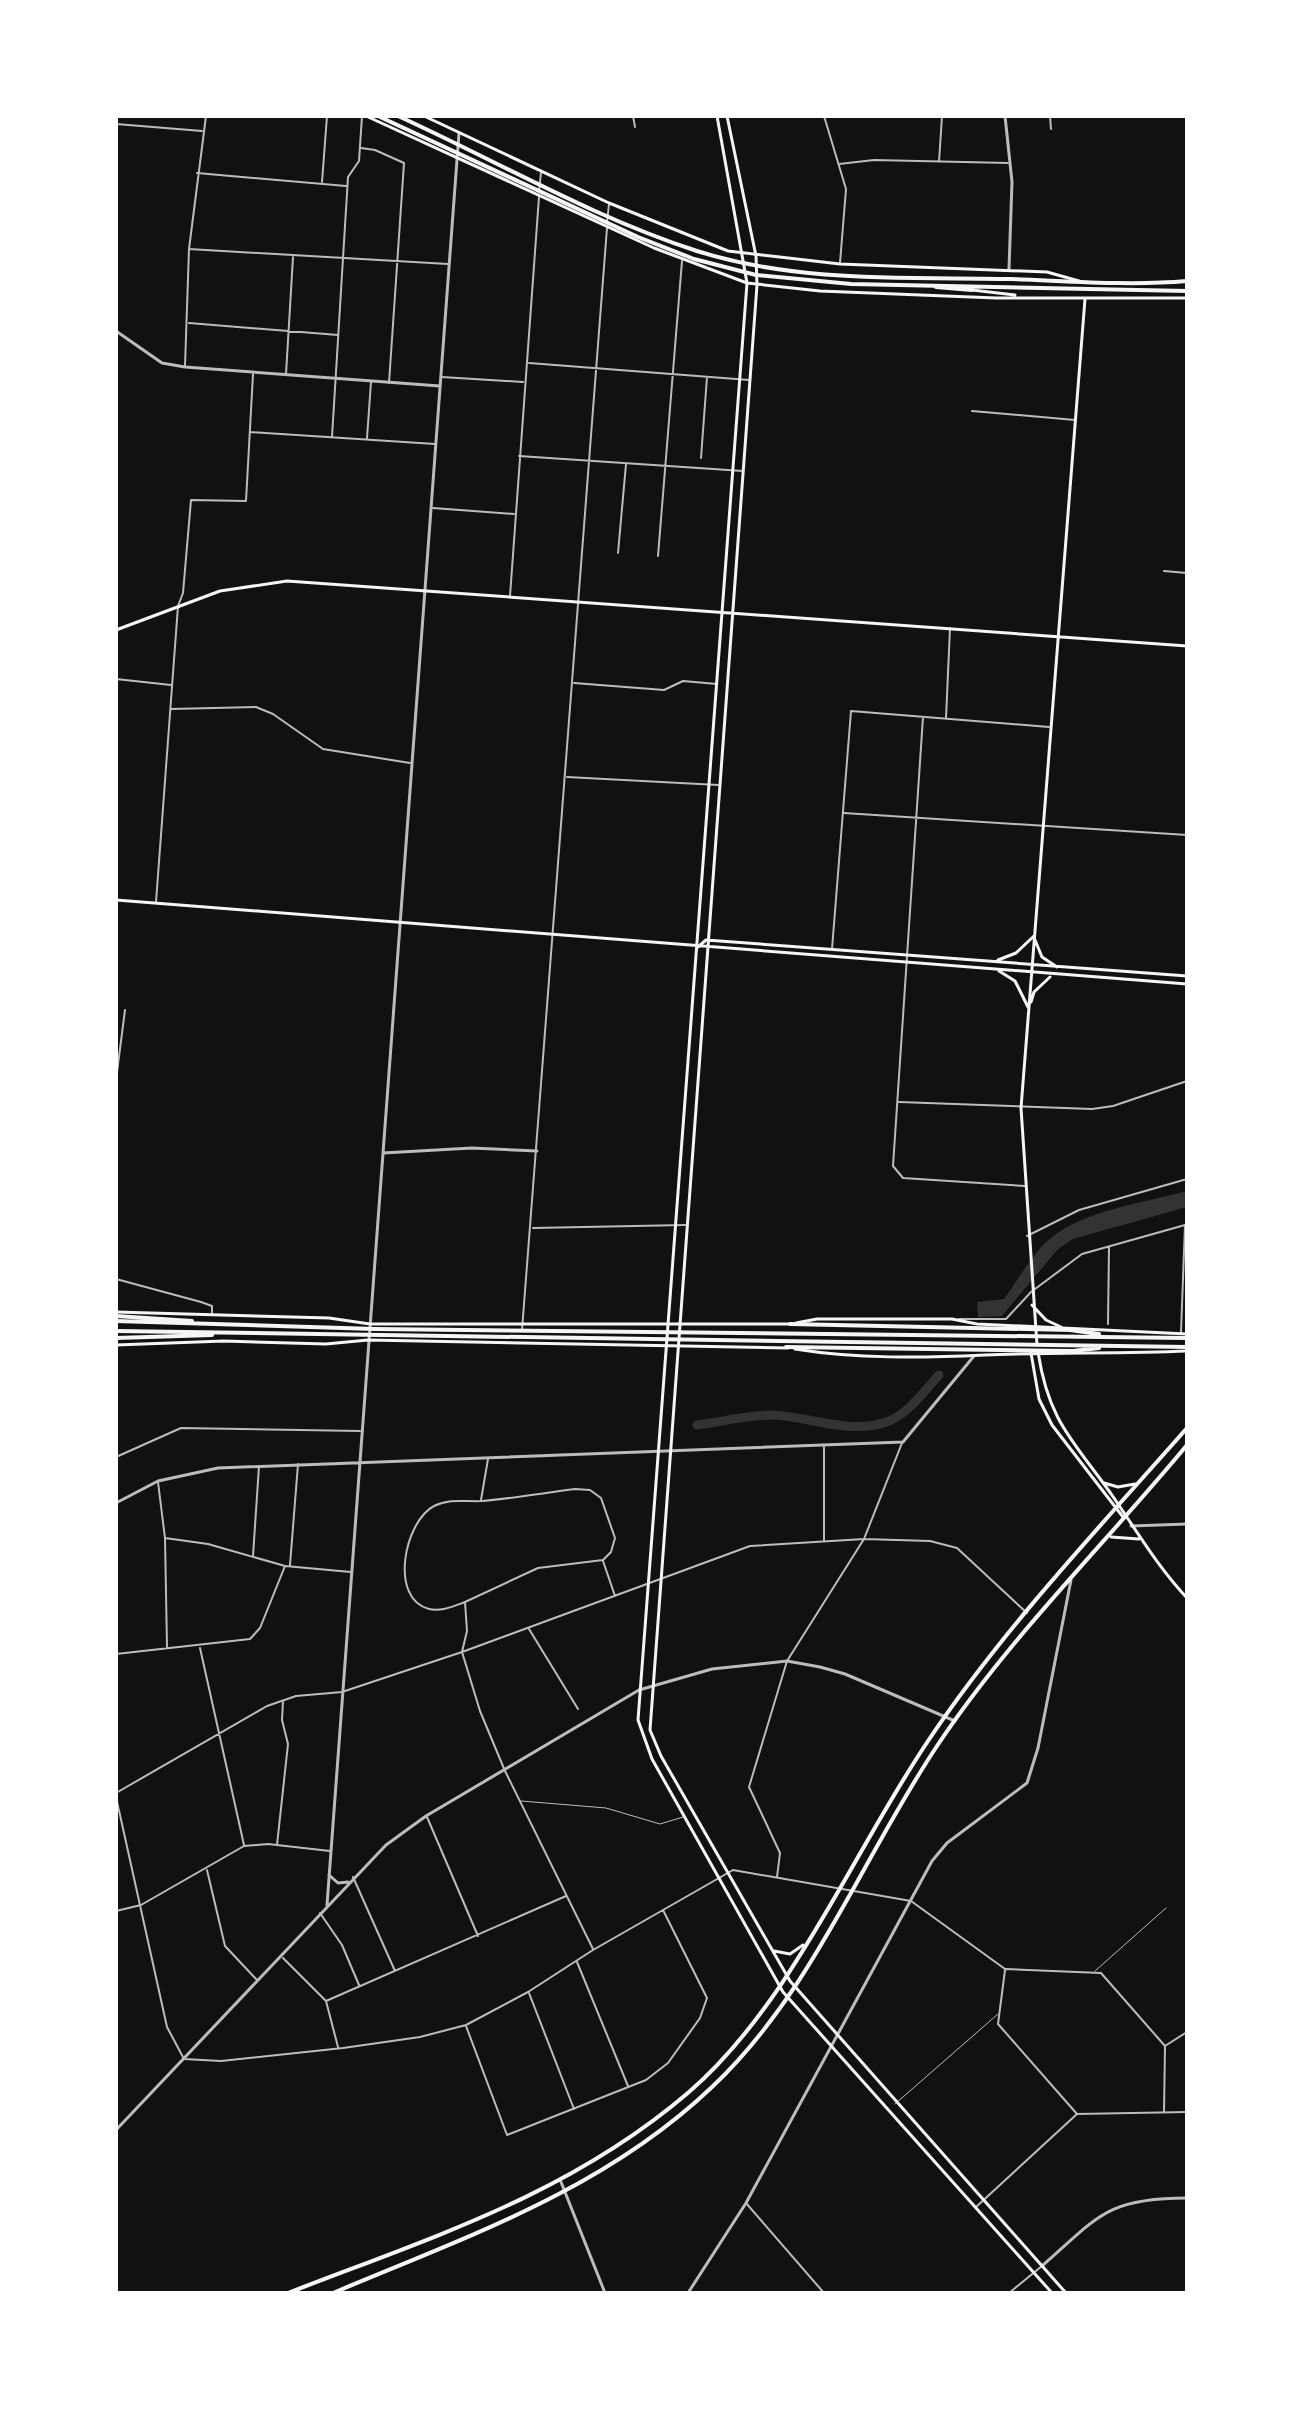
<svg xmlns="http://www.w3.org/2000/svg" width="1303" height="2409" font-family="Helvetica,sans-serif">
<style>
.water{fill:#333}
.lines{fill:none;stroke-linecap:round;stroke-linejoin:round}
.river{stroke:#333;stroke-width:9}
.service{stroke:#bcbcbc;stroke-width:1}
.minor{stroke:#bcbcbc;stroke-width:2}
.tertiary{stroke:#bcbcbc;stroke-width:3}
.secondary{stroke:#f5f5f5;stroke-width:3}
.primary{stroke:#f5f5f5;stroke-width:3}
.trunk{stroke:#f5f5f5;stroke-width:4}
</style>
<rect width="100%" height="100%" fill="#111"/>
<path class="water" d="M1187,1191V1207L1073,1239L1058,1249L1002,1316L978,1317L977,1302L1004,1299C1017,1281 1029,1260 1044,1244C1079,1210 1141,1204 1187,1191Z"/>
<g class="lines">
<path class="river" d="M697,1425C721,1422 746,1415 771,1415C810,1416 850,1436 889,1421C909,1413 925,1390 939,1375"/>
<path class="service" d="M521,1801L606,1808L660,1824L683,1817
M1095,1971L1166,1908
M895,2104L998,2014"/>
<path class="minor" d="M633,116L635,127
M824,116L846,189L840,263
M1050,116L1051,129
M116,124L202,131
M361,148L375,150L404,163L389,383
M939,162L942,116
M839,164L874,160L1008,163
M197,173L346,186
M322,182L327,116
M539,191L541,173
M607,222L609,204
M189,249L448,264
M189,323L338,335
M529,363L749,380
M116,364V437
M185,366L189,249L206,116
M286,374L293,257
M442,377L523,382
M972,411L1075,420
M250,432L435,444
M332,437L348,177L359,161L362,116
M367,438L371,382
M519,456L743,471
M701,458L707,377
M433,508L514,514
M618,553L626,464
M658,556L682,261
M1164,571L1187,573
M510,596L539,197
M116,679L171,685
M574,683L664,690L683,681L717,684
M171,709L256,707L273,714L323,749L410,763
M923,717L893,1166L903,1178L1025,1186
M946,718L950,628
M567,777L718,785
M844,813L1187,835
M156,902L178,606L183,593L191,500L246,501L253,374
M832,949L851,711L1049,727
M116,1080L125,1010
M899,1102L1092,1109L1113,1106L1187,1081
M533,1228L685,1225
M1027,1236L1079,1210L1187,1179
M116,1279L201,1302L212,1306V1313
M959,1319H1006L1031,1292L1082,1254L1185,1225L1181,1332
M1108,1324L1109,1247
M522,1330L607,228
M116,1457L181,1428L360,1431
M158,1482L165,1538L167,1647
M481,1500L488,1459
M165,1538L208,1544L285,1566L351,1572
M824,1540V1447
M253,1556L259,1466
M603,1561L615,1596
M290,1565L298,1464
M465,1602L538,1568L603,1560L611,1552L615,1538L601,1498L590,1490L575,1489C544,1493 514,1498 483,1501C466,1502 450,1498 434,1506C404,1522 389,1599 429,1609C441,1612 454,1606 465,1602L467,1631L462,1652L480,1711L505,1771L593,1949
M529,1629L578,1709
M200,1648L244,1845
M116,1654L250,1639L260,1628L285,1566
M116,1793L267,1706L296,1696L342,1692L462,1652L750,1546L864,1539L930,1541L957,1548L1027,1613
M116,1797L167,2027L184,2059L221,2061L343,2048L420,2037L466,2025L528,1992L593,1950L733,1870L911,1901L1005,1969
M427,1817L478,1936
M277,1845L288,1744L282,1720L283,1701
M207,1870L225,1946L257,1980
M353,1877L395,1971
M777,1877L780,1853L749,1787L787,1661L864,1539L902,1443
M116,1911L141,1905L244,1846L268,1844L330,1851
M320,1913L342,1945L359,1985
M283,1958L326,2001L338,2047
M577,1962L628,2086
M1006,1969L1101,1973L1165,2046L1164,2112
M1005,1970L998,2024L1077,2114
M529,1993L574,2109
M326,2001L566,1896
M466,2026L507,2135L646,2080L668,2063L700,2018L707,1998L663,1910
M1165,2046L1187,2032
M746,2203L824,2293
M976,2207L1077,2114L1187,2112
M1009,2293L1042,2266"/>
<path class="tertiary" d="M1005,116L1012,182L1009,269
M116,331L162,363L185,367L440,386
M383,1153L472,1148L537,1151
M116,1503L158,1481L218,1468L903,1442L974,1356
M1131,1526L1187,1524
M329,1875L338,1883L348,1882
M327,1905L459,133
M116,2130L386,1845L426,1816L639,1690L712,1669L787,1661L820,1667L845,1674L955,1721
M561,2182L605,2293
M1042,2266C1099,2216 1107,2198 1187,2198
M688,2293L746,2203L932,1861L947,1843L1027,1783L1038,1748L1071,1580"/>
<path class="secondary" d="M717,116L747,283L638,1720L652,1759L783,1992L1052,2293
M727,116L756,256L757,285L650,1730L661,1756L790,1981L1066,2293
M116,630L220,591L287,581L1187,646
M116,900L1187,984
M1035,940L1042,957L1057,967
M698,947L706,940L1187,976
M998,960L1016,953L1034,936
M999,971L1015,981L1028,1007
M1031,1002L1034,992L1050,977
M1032,1305L1046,1320L1061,1327
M1037,1345L1021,1108L1085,299
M1038,1352C1049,1424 1075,1442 1114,1498C1138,1533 1158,1567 1187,1598
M1031,1353L1039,1399L1052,1425L1123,1517
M1104,1483L1118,1487L1135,1484
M1111,1537L1139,1539
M774,1951L790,1954L803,1945"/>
<path class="primary" d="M366,116L654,248L747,283L820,291L996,298H1187
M424,116L609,203L728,251L840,264L1047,272L1079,281
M972,290L1015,295
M116,1312L329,1318L370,1324H789
M796,1323L817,1319H952L977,1324L1187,1334
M116,1345L224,1341L326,1344L368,1340L788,1348
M795,1349C857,1359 922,1358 985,1355C1052,1352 1120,1354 1187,1351"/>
<path class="trunk" d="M378,116L638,237L694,259L756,275L851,284L1187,291
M398,116C497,161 594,218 697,251C798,283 906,277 1011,279C1069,281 1129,286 1187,281
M936,287L972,290
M116,1316L192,1321
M116,1321L375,1329L1187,1338
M790,1324L1070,1330L1099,1334
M116,1331L1187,1347
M116,1338L212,1335
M786,1347L1073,1351L1099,1348
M288,2293C432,2237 569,2195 689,2092C791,2004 853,1852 928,1741C1003,1629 1098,1529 1187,1428
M333,2293C466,2237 604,2190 712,2087C812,1993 862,1858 937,1746C1009,1638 1104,1545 1187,1445"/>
</g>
<rect width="1303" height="2409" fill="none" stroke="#ffffff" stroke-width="236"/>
</svg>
